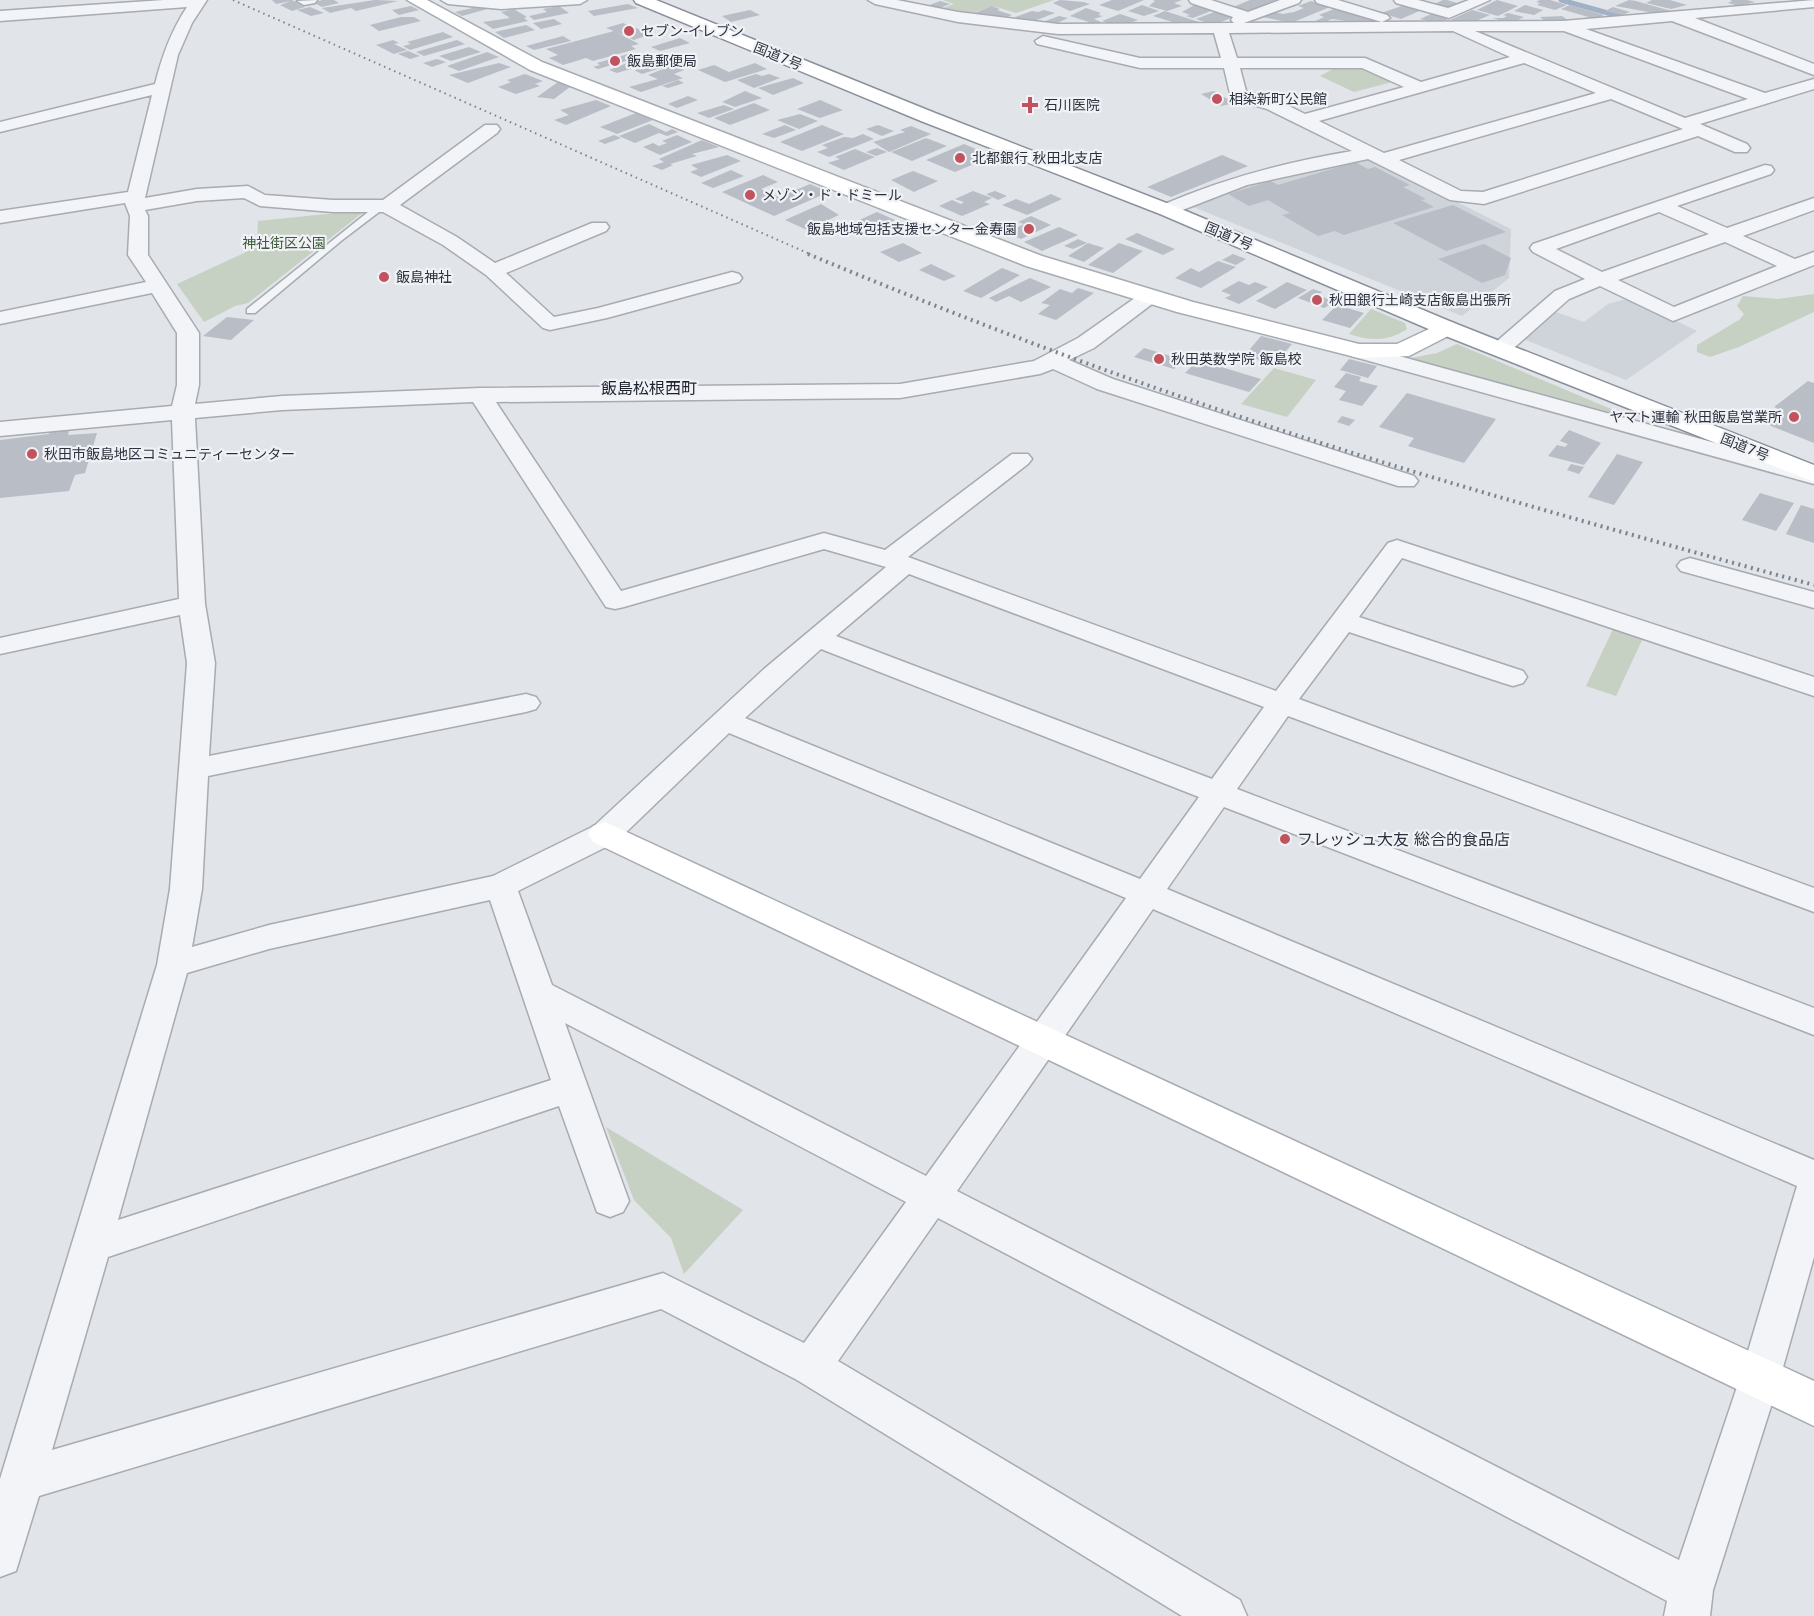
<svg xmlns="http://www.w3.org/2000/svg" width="1814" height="1616" font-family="'DejaVu Sans','Noto Sans JP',sans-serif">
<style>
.built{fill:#cfd3da}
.green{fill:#c6d1c3}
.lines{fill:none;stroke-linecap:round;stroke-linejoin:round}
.stream{stroke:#a0b0c5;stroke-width:5}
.building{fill:#b9bdc5}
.lane-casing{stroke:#a7abb2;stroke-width:3}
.street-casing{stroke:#a7abb2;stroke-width:3}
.secondary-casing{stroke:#a7abb2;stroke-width:3}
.highway-casing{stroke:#8a919d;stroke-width:3}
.lane{fill:#f3f4f7;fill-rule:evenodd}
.street{fill:#f3f4f7;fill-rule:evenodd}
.secondary{fill:#fff;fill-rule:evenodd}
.highway{fill:#fff;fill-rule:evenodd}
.rail-far1{stroke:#7c8390;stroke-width:2;stroke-dasharray:1.5 4;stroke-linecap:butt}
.rail{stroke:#7c8390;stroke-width:4;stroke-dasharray:2 4.5;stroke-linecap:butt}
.poi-dot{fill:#c1525e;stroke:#f0f2f6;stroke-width:2}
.labels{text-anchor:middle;stroke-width:4.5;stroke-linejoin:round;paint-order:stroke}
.far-poi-label{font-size:14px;fill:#2b313e;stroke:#f0f2f6;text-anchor:start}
.far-street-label{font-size:14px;fill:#2b313e;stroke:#f0f2f6}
.far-park-label{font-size:14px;fill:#3e593a;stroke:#f0f2f6}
.far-quarter-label{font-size:16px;fill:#1d222f;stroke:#f0f2f6}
.poi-label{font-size:16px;fill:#2b313e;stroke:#f0f2f6;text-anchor:start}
</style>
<rect width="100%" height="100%" fill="#e1e4e8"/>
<path class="built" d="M1361,159L1379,163L1511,229L1509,278L1462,316L1191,206L1257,180Z
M1629,298L1697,331L1626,380L1521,338L1553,311L1584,322L1608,304Z"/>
<path class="green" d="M943,0H1054L1016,13L993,6L966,15L940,9L954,4Z
M1342,64L1362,65L1396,81L1354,92L1320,76Z
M366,210L248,303L235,306L204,322L177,284L257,247L258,221Z
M1814,294V312L1739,347L1710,357L1697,352V345L1739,320L1744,314L1737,306L1743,296L1778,299Z
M1371,309L1405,323L1407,329C1388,342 1370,341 1349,334Z
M1457,344L1630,417V420L1411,360V358L1437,353Z
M1274,368L1316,380L1287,417L1241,404Z
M1614,627L1644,636L1616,696L1586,686Z
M606,1127L743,1210L684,1274L671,1238L634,1200Z"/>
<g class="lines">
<path class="stream" d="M1561,0L1619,16"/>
</g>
<path class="building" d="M272,0H292L305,7L292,11L280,5L291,1L276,4Z
M323,0H334L339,3L322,7L313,2Z
M375,0L398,1L356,11L351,8L330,13L322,8Z
M1060,0L1083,2L1090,4L1070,11L1053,3Z
M1112,0H1144L1118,11L1099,5Z
M1153,0H1182L1174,3L1182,6L1167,11L1149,6L1155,1Z
M1250,0H1278L1246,13L1231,8Z
M1443,0H1447L1464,5L1450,11L1430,6Z
M1497,0L1518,6L1498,16L1477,10Z
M1540,0H1550L1567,5L1555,10L1537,5L1540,3L1536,2Z
M1629,0L1636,1L1671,11L1660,14L1615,6Z
M1652,0H1670L1687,5L1671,9L1646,3Z
M1730,0H1747L1755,2L1739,6L1728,3L1732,1Z
M940,1L950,4L937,9L927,6Z
M1311,1L1330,7L1291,23L1263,17L1274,12L1283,14L1294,12L1304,8L1298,6Z
M628,4L638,8L594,16L588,11Z
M1196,4L1210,9L1211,11L1193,18L1186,16L1190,15L1182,12Z
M486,5L491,8L462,16L455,12Z
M1142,5L1159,11L1144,16L1128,11Z
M1405,5L1424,9L1401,19L1381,13Z
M1525,5L1543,10L1534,15L1514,11Z
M1570,5L1604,15L1595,19L1561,9Z
M411,6L419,10L399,15L392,10Z
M559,6L569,13L534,20L529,16L547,12L543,9Z
M992,6L1000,9L997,10L1012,15L998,21L972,14Z
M310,7L324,13L311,16L297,10Z
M1613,7L1630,12L1622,15L1605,11Z
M1086,8L1101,13L1098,15L1103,16L1094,19L1101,22L1090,26L1085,24L1089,22L1070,16Z
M514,9L527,17L524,18L528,21L493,29L483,22L510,18L501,12Z
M1334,9H1342L1381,21L1374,25L1332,19L1322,23H1311L1324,17L1319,15Z
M750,10L760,15L731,22L722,16Z
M1044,10L1055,13L1029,23L1015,17L1032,11L1038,12Z
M1472,10L1490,15L1471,23L1450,20Z
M1165,11L1202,23L1182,25L1153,16Z
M1217,11L1233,17L1214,25L1196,19Z
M1436,12L1452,17L1439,23L1420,19Z
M1508,13L1524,17L1514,22H1498L1499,20L1493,18H1503L1507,16L1503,15Z
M1120,14L1138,20L1120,27L1102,21Z
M1059,16L1068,18L1053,25L1037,24Z
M1562,16L1569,21L1547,23L1540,17Z
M401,17H414L421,21L379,31L370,25Z
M554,19L562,24L541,29L533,23Z
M623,23L651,34L634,40L616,32L639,44L631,46L636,49L593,61L586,58L563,65L549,58L558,55L546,49L614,31L606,28Z
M526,25L535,30L504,38L495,32Z
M443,32L453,37L410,50L403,46L411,44L407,42Z
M563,36L571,41L534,50L526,46Z
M680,38L690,43L660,51L651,47Z
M393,40L399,43L394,44L407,50L394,54L376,45Z
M457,40L465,44L424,56L416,52Z
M469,47L481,52L451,61L439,56Z
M408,51L420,56L410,59L398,54Z
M487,52L499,57L459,71L447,66Z
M628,54L636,58L598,69L593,67L600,65L597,63Z
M646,56L656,61L617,73L609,70Z
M437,59L446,62L432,67L423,63Z
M659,62L667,66L642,74L634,70L652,67L648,66Z
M499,63L511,67L468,83L449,75Z
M755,63L767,69L725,82L698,70L714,65L729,72Z
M676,64L684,70L674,74L683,78L641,92L629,87L658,79L648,75Z
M525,74L543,81L535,84L540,86L516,94L498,87L511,82L507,80Z
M756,74L762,76L769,74L780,78L754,88L737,80Z
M793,78L804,83L773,95L758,88Z
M678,80L684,83L668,88L662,86Z
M558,82L570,87L554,99L537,97Z
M745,91L762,98L735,107L722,102Z
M1214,91L1234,103L1221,106L1201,94Z
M688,96L698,100L677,108L668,104Z
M596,100L611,106L566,125L554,120L569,115L560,110Z
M820,100L843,110L820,118L797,109Z
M754,103L770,110L730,125L714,118Z
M724,105L734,109L709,118L697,113Z
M636,113L653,120L617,134L600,127Z
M800,114L818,121L799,129L777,120Z
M649,124L666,132L672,129L678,132L667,136L659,133L635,143L619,136Z
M785,125L796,130L774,138L762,134Z
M822,125L844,134L802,151L780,142Z
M878,125L894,131L882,136L866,129Z
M911,126L931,134L889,152L873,142L905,132L900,130Z
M863,134L874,139L829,157L817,152L828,148L822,145L844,137L853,138Z
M614,135L621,138L605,144L598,141Z
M677,135L692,142L660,155L643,147L653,143L659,146L667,143L662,141Z
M926,138L947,146L912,161L891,152Z
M702,140L719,147L692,154L697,156L670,164L673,165L662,170L652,166L664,162L659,159Z
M964,144L993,156L955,172L926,160Z
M877,148L887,152L876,156L866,152Z
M855,149L875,157L844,170L828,163L840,159L835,157Z
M727,155L741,161L701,177L690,172L698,169L691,165Z
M1222,155L1248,166L1171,197L1147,187Z
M1355,162L1368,169L1375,167L1410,185L1403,187L1426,199L1421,200L1434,207L1344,235L1335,231L1318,236L1282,215L1290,213L1268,200L1249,206L1228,194L1271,181L1278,185Z
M731,170L744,176L713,188L701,183Z
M913,171L938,181L914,192L891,180Z
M763,175L778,182L761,189L779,197L810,184L829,192L774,216L722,192Z
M973,191L992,198L984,202L990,204L962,216L939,206L952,200L961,204L964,202L955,199Z
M995,191L1007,196L998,200L986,194Z
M1051,194L1062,199L1027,215L1002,205L1016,199L1029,204Z
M821,204L839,215L807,230L785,220Z
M1453,205L1506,232L1446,251L1393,223Z
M877,212L895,220L873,230L855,222Z
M1031,216L1051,225L1021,239L1006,233L1024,224L1018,222Z
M1059,227L1078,235L1042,251L1024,242Z
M1137,233L1175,249L1163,255L1125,239Z
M1078,239L1087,243L1073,249L1064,246Z
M903,243L922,253L899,262L880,252Z
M1088,243L1104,248L1084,262L1068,256Z
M1119,243L1143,251L1113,273L1088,265Z
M1484,244L1511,258L1505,275L1482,283L1438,259Z
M1233,254L1246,259L1236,265L1222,260Z
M1218,261L1236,267L1201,288L1175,278L1191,268L1199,272Z
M931,264L956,276L944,281L919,270Z
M1002,268L1020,275L981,298L963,291Z
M1030,278L1051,287L1021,302L1009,296L996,302L989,298Z
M1239,281L1249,285L1255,282L1268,287L1239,304L1225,298L1231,295L1221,291Z
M1287,282L1307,290L1275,309L1256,301Z
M1078,288L1094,293L1056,320L1038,314L1050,305L1041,303L1060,289L1072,293Z
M1313,289L1322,292L1318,295L1335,302L1324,308L1298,298Z
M1337,305L1364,313L1350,328L1322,320Z
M227,317L254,320L231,340L203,336Z
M1261,336L1292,344L1275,364L1244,356Z
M1144,348L1184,360L1174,369L1134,357Z
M1349,359L1377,366L1368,378L1340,370Z
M1198,360L1261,379L1249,392L1185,373Z
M1346,373L1361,377L1359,381L1378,386L1362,406L1339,400L1346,391L1334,387Z
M1808,381L1814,383V443L1766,424L1783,411L1774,407Z
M1407,393L1496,419L1464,463L1408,446L1414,438L1379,427Z
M1342,416L1355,420L1349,426L1337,422Z
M70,427L68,435L97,433L85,473L75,475L69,491L0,498V440L49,434L51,430Z
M1569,430L1601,443L1584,465L1548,456L1557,445L1565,447L1568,444L1560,441Z
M1617,454L1643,462L1614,505L1588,497Z
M1571,464L1584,467L1579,474L1567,470Z
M1760,493L1794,503L1776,531L1742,520Z
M1801,505L1814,509V543L1786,534Z"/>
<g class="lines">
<g class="lane-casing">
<path id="lane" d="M387,203L392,206L379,212L341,241L255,313H247V309L373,208Z"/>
</g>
<g class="street-casing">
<path id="street" d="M164,0H207L192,23L178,55L145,198L197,189L248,186L265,195L333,200H383L485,125H497L500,129L497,133L400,205L457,237L495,263L592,223H606L609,227L606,231L506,273L554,317L598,308L732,272L739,274L742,278L739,282L607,318L550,330L543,328L486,275L443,245L383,212H333L260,206L244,198L197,201L145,210L148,216V255L199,333V385L195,404L282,396L480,388L900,384L1034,361L1078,338L1142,293H1156L1159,297L1156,301L1094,348L1069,360L1113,379L1414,476L1418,481L1414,486H1398L1097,389L1053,369L1040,374L900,398L496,402L621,591L824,533L885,550L1012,454H1028L1032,459L1028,464L908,557L1276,691L1388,543L1397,540L1814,677V696L1402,558L1359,617L1523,671L1527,677L1523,683L1513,686L1503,683L1349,632L1299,699L1814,888V912L1288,716L1237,789L1814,1008V1035L1224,807L1167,889L1814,1160V1257L1780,1378L1713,1590L1710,1616H1664L1667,1601L938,1218L838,1361L1240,1600L1247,1616H1182L797,1380L661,1309L39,1496L16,1571L0,1577V1479L157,965L170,889L187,663L180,615L0,654V638L179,599L172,420L0,436V422L172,406L177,385V333L152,293L0,324V312L146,282L128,255L130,216L125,203L0,223V211L128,192L152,95L0,132V122L155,84C162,56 171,31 187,7L0,21V11ZM473,402L606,607L615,609L624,607L824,549L886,567L764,669L594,826L493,876L269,925L192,947L202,889L208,776L526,712L536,709L540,703L536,697L526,694L209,756L215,663L205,604L195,418L282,410ZM909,574L1264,707L1212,779L836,636ZM821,649L1199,797L1140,879L745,718ZM729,733L1126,898L926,1176L552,985L518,891L616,842ZM490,900L551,1080L118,1220L187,973L269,949ZM1153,909L1797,1186L1740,1378L1679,1560L957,1191ZM565,1023L906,1202L804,1343L663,1273L52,1450L108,1257L559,1106L597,1212L610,1217L623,1212L629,1201Z
M317,0L315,3L304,5L297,1Z
M441,0H587L580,4L501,9L448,4Z
M868,0H897L958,12L1058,24L1234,23L1231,20L1233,17L1191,3L1189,0H1211L1248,12L1280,0H1301L1299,3L1244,23L1382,22L1317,3L1315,0H1338L1387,15L1390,18L1382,22L1563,21L1814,0V7L1695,18L1814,64V75L1672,21L1586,29L1765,93L1814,79V89L1700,124L1747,144L1750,148L1747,152H1735L1698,136L1484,204L1450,200L1368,159L1247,185L1167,216L1158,210L1160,206C1222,179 1286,162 1352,151L1267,109L1231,98L1224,68H1140L1037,44L1035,41L1043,36L1140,58H1221L1214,33L1058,34L958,22L875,4ZM1453,31L1510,57L1421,82L1365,58H1237L1229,33ZM1475,31H1564L1748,99L1685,118ZM1524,63L1596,93L1384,153L1319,121ZM1240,68H1362L1404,87L1305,114L1279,101L1246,91ZM1611,99L1683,129L1483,192L1461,191L1399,160Z
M1394,0H1418L1448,8L1469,0H1490L1449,18L1396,3Z
M1765,165L1771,166L1774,170L1771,174L1677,206L1727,228L1814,198V210L1743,236L1795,259L1814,252V265L1673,321L1600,286L1569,299L1507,354H1491L1488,349L1555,291L1585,279L1533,252L1530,248L1533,244ZM1659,212L1709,234L1602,272L1556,249ZM1725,242L1777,266L1674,307L1618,280Z
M1359,345L1814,470V484L1351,356L1348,351L1351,346Z
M1690,558L1814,592V608L1681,571L1677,566L1681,561Z"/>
</g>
<g class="secondary-casing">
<path id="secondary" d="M407,0H427L542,62L1042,256L1193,302L1359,344H1397L1446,321L1454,323L1458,328L1454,333L1409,356L1359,358L1177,312L1026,266L530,70Z
M605,822L1814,1381V1426L593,842L588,834L593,826Z"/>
</g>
<g class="highway-casing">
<path id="highway" d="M634,0H656L935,113L1174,206L1454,323L1814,465V482L1438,333L1160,214L921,121L636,3Z"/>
</g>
<use href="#lane" class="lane"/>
<use href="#street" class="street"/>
<use href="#secondary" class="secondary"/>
<use href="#highway" class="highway"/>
<path class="rail-far1" d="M233,0L812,255"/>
<path class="rail" d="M808,254C952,314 1098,370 1247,419C1434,481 1624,533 1814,585"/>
</g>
<g class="poi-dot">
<circle cx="629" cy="31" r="6"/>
<circle cx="615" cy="61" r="6"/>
<circle cx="1217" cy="99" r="6"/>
<path d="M1027 96h6v6h6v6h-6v6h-6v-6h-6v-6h6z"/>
<circle cx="960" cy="158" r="6"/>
<circle cx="750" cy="195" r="6"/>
<circle cx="1029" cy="229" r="6"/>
<circle cx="384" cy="277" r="6"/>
<circle cx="1317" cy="300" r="6"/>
<circle cx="1159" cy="359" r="6"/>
<circle cx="1794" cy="417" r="6"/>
<circle cx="32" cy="454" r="6"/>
<circle cx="1285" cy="839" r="6"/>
</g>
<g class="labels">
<g class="far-poi-label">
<text x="641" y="36">セブン-イレブン</text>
<text x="627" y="66">飯島郵便局</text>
<text x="1229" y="104">相染新町公民館</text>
<text x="1044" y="110">石川医院</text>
<text x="972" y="163">北都銀行 秋田北支店</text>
<text x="762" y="200">メゾン・ド・ドミール</text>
<text x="1017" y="234" text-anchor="end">飯島地域包括支援センター金寿園</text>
<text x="396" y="282">飯島神社</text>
<text x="1329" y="305">秋田銀行土崎支店飯島出張所</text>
<text x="1171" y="364">秋田英数学院 飯島校</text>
<text x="1782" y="422" text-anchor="end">ヤマト運輸 秋田飯島営業所</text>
<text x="44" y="459">秋田市飯島地区コミュニティーセンター</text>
</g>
<g class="far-street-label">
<text transform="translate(778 56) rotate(22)" y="5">国道7号</text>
<text transform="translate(1229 236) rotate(23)" y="5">国道7号</text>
<text transform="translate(1745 447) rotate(22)" y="5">国道7号</text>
</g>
<g class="far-park-label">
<text x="284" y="248">神社街区公園</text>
</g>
<g class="far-quarter-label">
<text x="649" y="394">飯島松根西町</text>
</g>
<g class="poi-label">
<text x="1297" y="845">フレッシュ大友 総合的食品店</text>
</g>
</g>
</svg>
